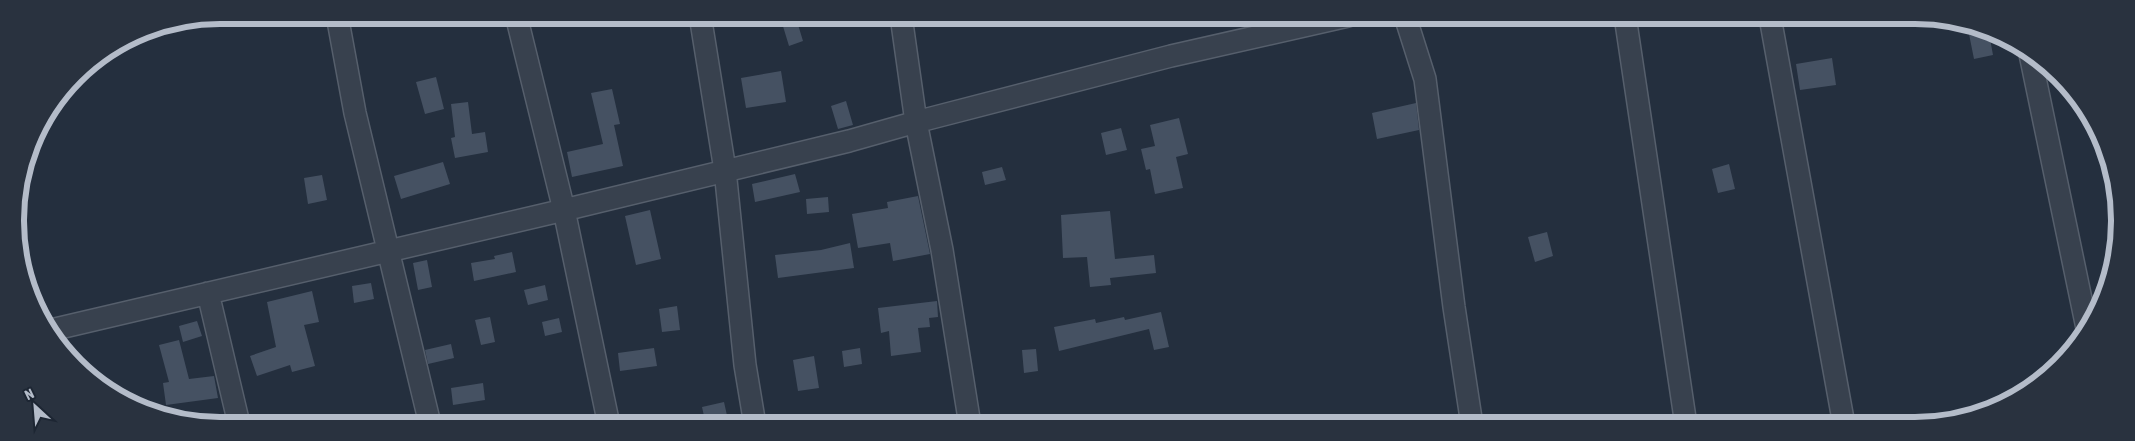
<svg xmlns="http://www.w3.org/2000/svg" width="2135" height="441" font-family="'Asap Condensed',sans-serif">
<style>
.building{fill:#455162}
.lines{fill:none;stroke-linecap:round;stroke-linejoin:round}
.street-casing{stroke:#565f6c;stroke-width:24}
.street{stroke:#38414e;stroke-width:21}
.rim{fill:none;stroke:#b4bcc9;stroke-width:6}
</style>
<rect width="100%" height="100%" fill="#242f3e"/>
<path class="building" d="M796,18L803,41L789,46L782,23Z
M1984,31L1989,33L1993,55L1974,59L1969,34Z
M1832,58L1836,85L1800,90L1796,64Z
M781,71L786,102L746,108L741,78Z
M436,77L444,109L425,114L416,82Z
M612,89L620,124L614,125L623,166L572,177L567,152L603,144L591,93Z
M846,101L853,125L838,129L831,106Z
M468,102L472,134L485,132L488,152L455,158L451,138L455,137L451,104Z
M1416,103L1419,130L1377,139L1372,113Z
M1179,118L1188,154L1176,157L1183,188L1155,194L1150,169L1146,170L1141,149L1155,146L1150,125Z
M1121,128L1127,150L1106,155L1101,133Z
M443,162L450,184L401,199L394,176Z
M1729,164L1735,189L1718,193L1712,169Z
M1002,167L1006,180L985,185L982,172Z
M795,174L800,192L755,202L752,184Z
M322,175L327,200L308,204L304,178Z
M918,196L930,254L893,261L890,243L858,248L852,214L888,208L887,202Z
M828,197L829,212L807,214L806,199Z
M650,210L661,259L636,265L625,216Z
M1110,211L1115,259L1154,255L1156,273L1110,278L1111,285L1090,287L1087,257L1063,258L1061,215Z
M1547,232L1553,256L1535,262L1528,237Z
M850,243L854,268L778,278L775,255L821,250Z
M512,252L516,272L474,281L471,263L495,259L494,256Z
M427,260L432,287L418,290L413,263Z
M371,283L374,299L354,303L352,286Z
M545,285L548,300L528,305L524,290Z
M312,291L319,322L304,325L315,366L292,372L290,365L257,376L250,356L276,347L267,302Z
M937,301L938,317L929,318L930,327L918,328L921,352L891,356L889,331L881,333L878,308Z
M677,306L680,330L662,332L659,309Z
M1161,312L1169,347L1154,350L1149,329L1059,351L1054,327L1095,319L1096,323L1124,317L1125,320Z
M490,317L495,342L481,345L475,320Z
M559,318L562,332L545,336L542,322Z
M197,321L202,336L183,342L179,326Z
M179,340L189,379L214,376L218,398L166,405L163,383L169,382L159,345Z
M451,344L454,358L428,364L425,350Z
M654,348L657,366L620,371L618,353Z
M860,348L862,364L844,367L842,351Z
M1036,349L1038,371L1024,373L1022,350Z
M814,356L819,388L798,391L793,360Z
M483,383L485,400L453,405L451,388Z
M724,402L728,420L706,425L702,407Z"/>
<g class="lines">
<g class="street-casing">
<path id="street" d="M337,15L355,113L430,424
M516,15L564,210L609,425
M700,15L725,170L745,365L755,425
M901,16L916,122L942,250L970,425
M1405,16L1425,79L1454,307L1472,425
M1625,16L1686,425
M1770,17L1844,425
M2030,54L2087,328
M208,293L239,424
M51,330L564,210L849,141L916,122L1171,56L1348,16"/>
</g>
<use href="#street" class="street"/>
</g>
<path d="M0 0H2135V441H0ZM220 24H1915A196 196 0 0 1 2111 220V221A196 196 0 0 1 1915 417H220A196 196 0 0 1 24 221V220A196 196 0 0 1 220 24Z" fill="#29323f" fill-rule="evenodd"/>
<path class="rim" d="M220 24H1915A196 196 0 0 1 2111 220V221A196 196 0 0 1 1915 417H220A196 196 0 0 1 24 221V220A196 196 0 0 1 220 24Z"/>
<g transform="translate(35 406) rotate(334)" stroke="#1d2633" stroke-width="4" paint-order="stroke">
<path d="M0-4L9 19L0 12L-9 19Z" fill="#b4bcc9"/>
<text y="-8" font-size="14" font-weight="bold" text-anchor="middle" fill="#b4bcc9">N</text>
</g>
</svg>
